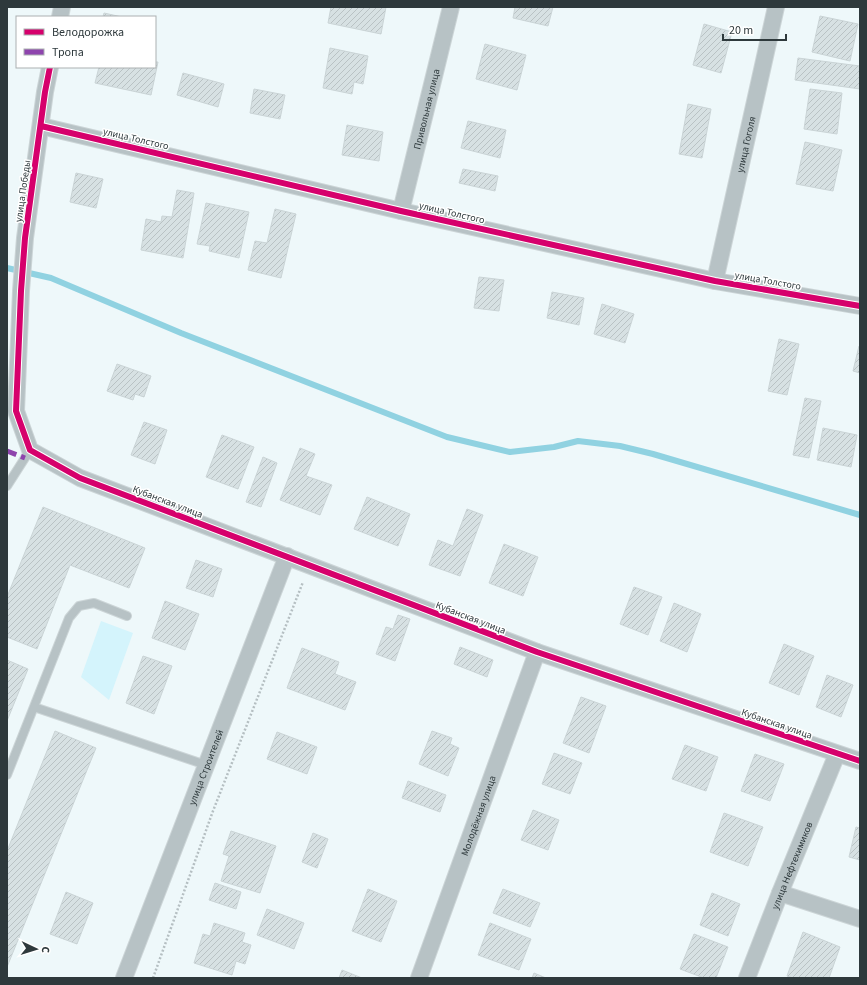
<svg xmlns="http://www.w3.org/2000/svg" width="867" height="985" font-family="'Source Sans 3',sans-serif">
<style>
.green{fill:#d4f4fc}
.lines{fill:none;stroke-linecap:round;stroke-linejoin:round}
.stream{stroke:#90d2e1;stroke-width:6}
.building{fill:url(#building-hatch);stroke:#cad4d6}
.service-casing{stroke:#ccd5d7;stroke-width:10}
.minor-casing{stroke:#ccd5d7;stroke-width:18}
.path{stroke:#b5bfc2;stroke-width:2.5;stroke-dasharray:2 2;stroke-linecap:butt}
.service{stroke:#b7c2c5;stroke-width:8}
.minor{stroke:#b7c2c5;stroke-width:16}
.quiet{stroke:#8e44ad;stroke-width:5;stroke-dasharray:10 5;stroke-linecap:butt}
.cycleway-casing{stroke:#fff;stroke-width:8}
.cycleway{stroke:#d6006c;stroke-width:6}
.labels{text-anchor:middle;stroke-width:3;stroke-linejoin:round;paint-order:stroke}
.street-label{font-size:10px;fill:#2e393c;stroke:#fff}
</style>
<defs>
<pattern id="building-hatch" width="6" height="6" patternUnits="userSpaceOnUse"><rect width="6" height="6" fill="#d7e1e3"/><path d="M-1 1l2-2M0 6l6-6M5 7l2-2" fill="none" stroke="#b9c2c4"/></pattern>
</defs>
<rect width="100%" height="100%" fill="#eef8fa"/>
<path class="green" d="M101,621L133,633L109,700L81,677Z"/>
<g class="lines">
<path class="stream" d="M7,268L51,278L181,333L447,437L510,452L554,447L578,441L620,446L653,454L860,515"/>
</g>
<path class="building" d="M331,7H386L381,34L328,23Z
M515,7H553L548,26L513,18Z
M104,13L122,17H103Z
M820,16L858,24L850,61L812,52Z
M704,24L732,32L721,73L693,65Z
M485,44L526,55L517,90L476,79Z
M330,48L368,56L363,84L354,82L352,94L323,88Z
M798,58L860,66V89L795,80Z
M155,62H158L151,95L95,83L99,67H155Z
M183,73L224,84L218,107L177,95Z
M254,89L285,95L280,119L250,113Z
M810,89L842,93L837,134L804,129Z
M688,104L711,109L702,158L679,154Z
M468,121L506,130L500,158L461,148Z
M347,125L383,132L379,161L342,155Z
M805,142L842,150L833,191L796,184Z
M463,169L498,176L495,191L459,183Z
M76,173L103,179L96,208L70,202Z
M177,190L194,193L183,258L141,250L146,219L161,222L162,216L172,217Z
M206,203L249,212L239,258L209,251L210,246L197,244Z
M275,209L296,214L281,278L248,270L255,241L267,243Z
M479,277L504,280L499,311L474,308Z
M552,292L584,298L579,325L547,318Z
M602,304L634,314L625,343L594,334Z
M779,339L799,344L787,395L768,391Z
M859,346H860V373L853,371Z
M117,364L151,376L144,397L135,394L133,400L107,391Z
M805,398L821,401L809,458L793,455Z
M144,422L167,430L155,464L131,455Z
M823,428L857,435L851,467L817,460Z
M222,435L254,447L238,489L206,477Z
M300,448L315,454L306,476L332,485L320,515L280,500Z
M263,457L277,463L261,507L246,502Z
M367,497L410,514L398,546L354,529Z
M43,507L145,548L129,588L70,565L37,649L7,637V597Z
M467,509L483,515L460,576L429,565L438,540L453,546Z
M504,544L538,557L523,596L489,583Z
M196,560L222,569L213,597L186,588Z
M634,587L662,597L648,635L620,624Z
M165,601L199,614L185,650L152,638Z
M674,603L701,614L687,652L660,641Z
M398,615L410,619L395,661L376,654L386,627L393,629Z
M784,644L814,656L799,695L769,683Z
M460,647L493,660L487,677L454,664Z
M302,648L339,662L335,674L356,682L345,710L287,688Z
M143,656L172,666L154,714L126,703Z
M7,660L28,669L7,721Z
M827,675L853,685L841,717L816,707Z
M581,697L606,706L589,753L563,743Z
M55,731L96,748L7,967V851Z
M432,731L452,738L450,744L459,748L448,776L419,764Z
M277,732L317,747L307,774L267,759Z
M685,745L718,757L706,791L672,779Z
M554,753L582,763L570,794L542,784Z
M755,754L784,764L770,801L741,791Z
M408,781L446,795L440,812L402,798Z
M533,810L559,820L548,850L521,840Z
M724,813L763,827L748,866L710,852Z
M856,827L860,828V860L849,857Z
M231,831L276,846L260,893L221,881L229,856L223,854Z
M313,833L328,839L317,868L302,862Z
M215,883L241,892L236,909L209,900Z
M368,889L397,901L381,942L352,931Z
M503,889L540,903L530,927L493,913Z
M66,892L93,903L77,944L50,934Z
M712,893L740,904L728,936L700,925Z
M267,909L304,923L294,949L257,935Z
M214,923L245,933L242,942L251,945L245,964L236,961L232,975L194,963L203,934L210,936Z
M490,923L531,939L519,970L478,955Z
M803,932L840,947L829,978H793L787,976Z
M694,934L728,947L716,978H704L680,969Z
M342,970L362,978H339Z
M534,973L546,978H532Z"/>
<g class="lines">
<g class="service-casing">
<path id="service" d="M7,486L30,450
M34,707L206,765
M7,775L69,618L79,606L94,603L127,616"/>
</g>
<g class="minor-casing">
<g id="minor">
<path d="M60,17L62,7"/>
<path d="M50,67L45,92L25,238L21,291L16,411L30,450L80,478L537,652L860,761"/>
<path d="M41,126L401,211L715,281L860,306"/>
<path id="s1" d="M401,211L451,7"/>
<path id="s2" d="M715,281L776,7"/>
<path d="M780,893L860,919"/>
<path id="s3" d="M124,978L287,556"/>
<path id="s4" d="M419,978L537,652"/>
<path id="s5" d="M747,978L780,893L837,754"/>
</g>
</g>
<path class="path" d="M153,978L213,811L303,582"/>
<use href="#service" class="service"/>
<use href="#minor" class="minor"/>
<path class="quiet" d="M7,451L25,458"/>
<g class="cycleway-casing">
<path id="cycleway" d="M50,67L45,92L25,238L21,291L16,411L30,450L80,478L537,652L860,761
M41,126L401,211L715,281L860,306"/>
</g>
<use href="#cycleway" class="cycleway"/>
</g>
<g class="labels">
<g class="street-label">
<text dy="4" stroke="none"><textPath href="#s1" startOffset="105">Привольная улица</textPath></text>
<text transform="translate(136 138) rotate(13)" y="4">улица Толстого</text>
<text dy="4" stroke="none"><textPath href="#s2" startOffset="140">улица Гоголя</textPath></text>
<text transform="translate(22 191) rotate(-82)" y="4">улица Победы</text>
<text transform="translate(452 212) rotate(13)" y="4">улица Толстого</text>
<text transform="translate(768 280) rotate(10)" y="4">улица Толстого</text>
<text transform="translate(168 501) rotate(21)" y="4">Кубанская улица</text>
<text transform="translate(471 617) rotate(21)" y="4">Кубанская улица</text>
<text transform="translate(777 723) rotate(19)" y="4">Кубанская улица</text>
<text dy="4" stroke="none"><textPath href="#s3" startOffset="226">улица Строителей</textPath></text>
<text dy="4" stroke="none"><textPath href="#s4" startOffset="173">Молодёжная улица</textPath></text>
<text dy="4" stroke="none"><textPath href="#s5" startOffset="121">улица Нефтехимиков</textPath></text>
</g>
</g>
<rect width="867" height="985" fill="none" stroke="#2e393c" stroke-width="16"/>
<rect x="16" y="16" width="140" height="52" fill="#ffffff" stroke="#abb0b1"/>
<rect x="24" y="29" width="20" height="6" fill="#d6006c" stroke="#abb0b1"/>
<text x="52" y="36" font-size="12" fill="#2e393c">Велодорожка</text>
<rect x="24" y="49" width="20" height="6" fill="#8e44ad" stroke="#abb0b1"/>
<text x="52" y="56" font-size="12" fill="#2e393c">Тропа</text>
<g transform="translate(36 949) rotate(94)" stroke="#ffffff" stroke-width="3" paint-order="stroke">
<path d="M0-3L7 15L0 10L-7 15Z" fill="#2e393c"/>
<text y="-6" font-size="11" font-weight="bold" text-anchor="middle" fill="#2e393c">С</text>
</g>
<path d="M723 34v6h63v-6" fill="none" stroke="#2e393c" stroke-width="2"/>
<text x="729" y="34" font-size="12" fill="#2e393c" stroke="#ffffff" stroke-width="3" paint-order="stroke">20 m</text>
</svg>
